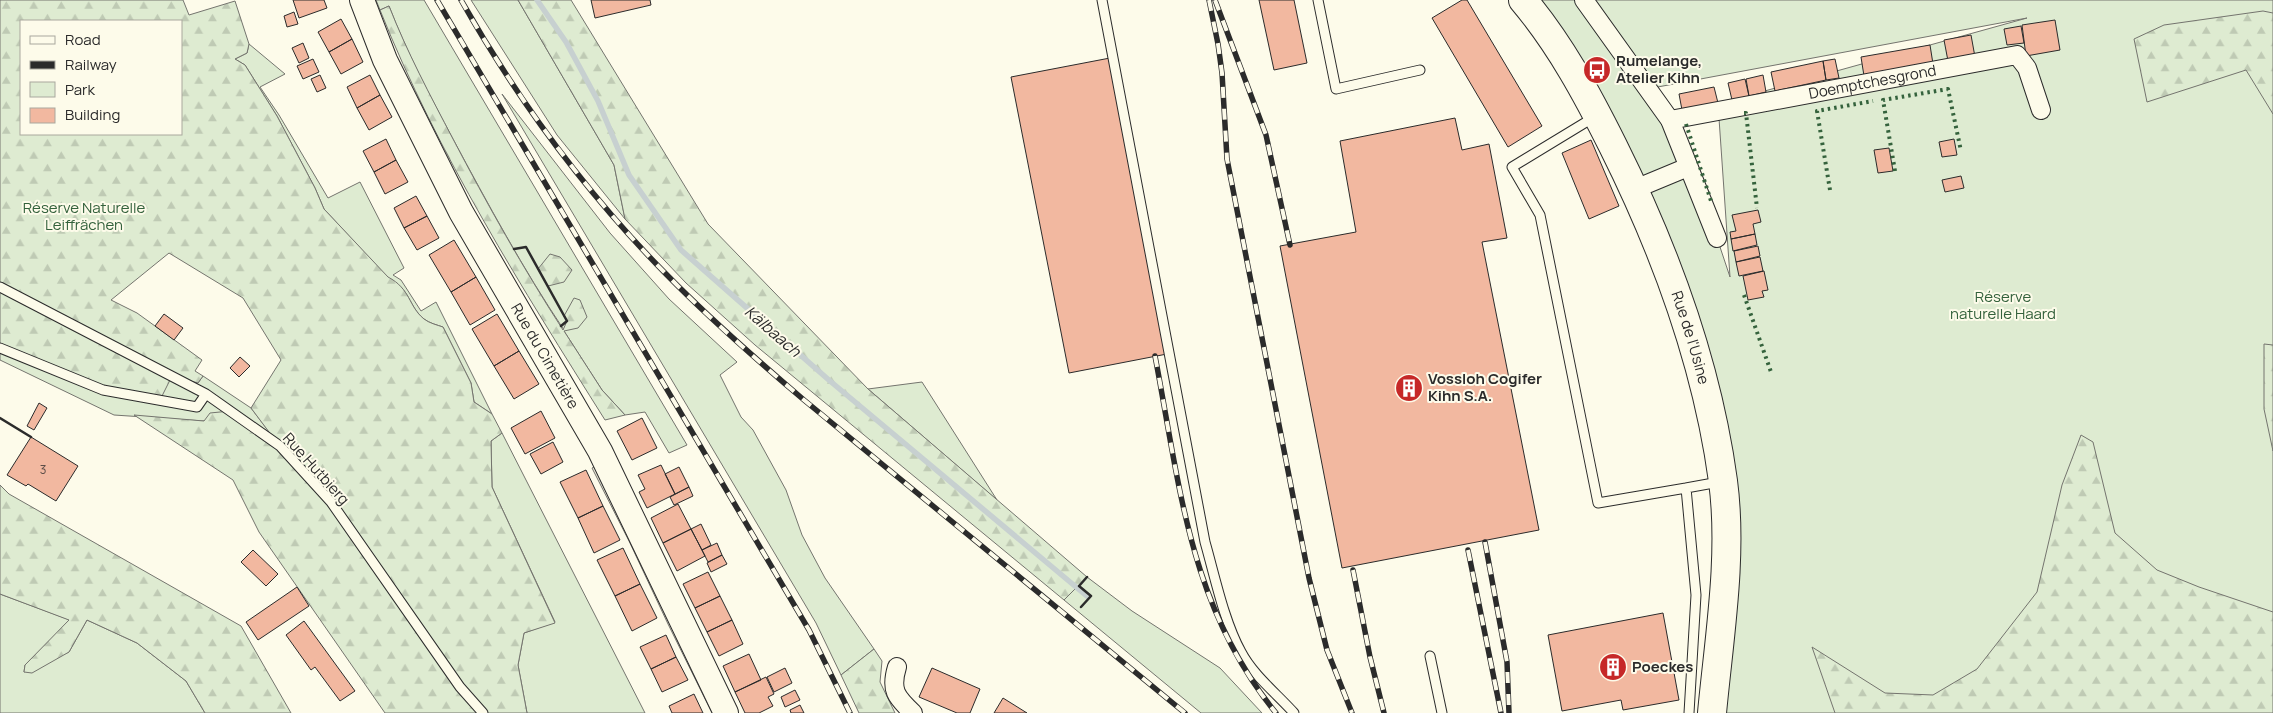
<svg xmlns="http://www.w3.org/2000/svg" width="2273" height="713" font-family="Manrope,sans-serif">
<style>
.green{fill:#deebd1;stroke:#74746e;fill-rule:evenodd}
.forest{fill:url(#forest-firs);stroke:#74746e;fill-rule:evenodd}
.parking{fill:#eceadb;stroke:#74746e}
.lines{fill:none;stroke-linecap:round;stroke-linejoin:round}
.stream{stroke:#c7d0d0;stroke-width:5.5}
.building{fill:#f2b8a0;stroke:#2b2b2b}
.lane-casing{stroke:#2b2b2b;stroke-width:11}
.street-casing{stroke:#2b2b2b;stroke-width:20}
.secondary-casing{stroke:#2b2b2b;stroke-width:26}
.primary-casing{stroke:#2b2b2b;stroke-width:30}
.lane{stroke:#fdfbea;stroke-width:9}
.street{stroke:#fdfbea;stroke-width:18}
.secondary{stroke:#fdfbea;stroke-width:24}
.primary{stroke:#fdfbea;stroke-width:28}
.rail-casing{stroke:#2b2b2b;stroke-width:5.5}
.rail{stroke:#fdfbea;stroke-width:4;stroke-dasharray:11;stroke-linecap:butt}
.hedge{stroke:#34623c;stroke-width:4;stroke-dasharray:2.5 4;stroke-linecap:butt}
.wall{stroke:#2b2b2b;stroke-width:2.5}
.labels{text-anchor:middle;stroke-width:4;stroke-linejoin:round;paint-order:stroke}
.number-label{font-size:12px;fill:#5d4e48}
.poi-label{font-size:15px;font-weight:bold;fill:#2b2b2b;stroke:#fdfbea;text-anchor:start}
.street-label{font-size:15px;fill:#2b2b2b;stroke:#fdfbea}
.park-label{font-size:15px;fill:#34623c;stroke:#fdfbea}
.water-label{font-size:16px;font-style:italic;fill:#2b2b2b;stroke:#fdfbea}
</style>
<defs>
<pattern id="forest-firs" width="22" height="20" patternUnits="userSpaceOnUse" patternTransform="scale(1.25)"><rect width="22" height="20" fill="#deebd1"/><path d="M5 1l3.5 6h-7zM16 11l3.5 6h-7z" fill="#bfcab4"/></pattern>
</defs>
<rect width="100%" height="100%" fill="#fdfbea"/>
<path class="green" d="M376,0H424L687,445L669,453L645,412L625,415L602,390L564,331L567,321L564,330C523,269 488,204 453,139C430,96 407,53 389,6L380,10Z
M471,0H518L614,165L625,219L557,135Z
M1523,0H2273V713H1712L1726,537L1667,263ZM2027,18L1718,104L1730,277L1717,238L1647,89Z
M249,44L285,74L260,87L279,115L328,198L360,182L404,268L393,275L401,280L421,311L436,302L492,414L474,402L471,383L443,327C437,325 429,323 424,319C408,306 411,289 388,278L324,209L315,188L277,116L245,65L235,59L247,53Z
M502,94L610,233L669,299L737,362L720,375L741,417L753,430L786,490L802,535L825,578L874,649L841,675L816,623Z
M0,348L172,376L198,383L203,376L251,408L280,446L204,421L114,415L0,360Z
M922,382L997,500L868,389Z
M502,433L645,713H527L518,665L524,633L555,622L492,487L491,441Z
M1087,577L1132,611L1220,668L1262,713H1201L1064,600Z
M0,594L70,620L25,665L24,672L69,652L87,620L137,643L186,681L205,713H0Z"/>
<path class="forest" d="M0,0H183L189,15L235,1L249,44L247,53L235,59L245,65L277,116L315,188L324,209L388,277C411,289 408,306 424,319C429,323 437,325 443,327L471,383L474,402L492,414L502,433L491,441L492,487L555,623L524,633L518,665L527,713H385L259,532L233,480L134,415L204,421L210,413L230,411L278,444L251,408L281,360L243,298L169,253L111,300L137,313L202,360L195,371L203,376L198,383L172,376L160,400L103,390L0,348ZM21,21H181V134H21Z
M518,0H571L708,224L868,389L1087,577L1064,600L755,345L686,283L625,219L614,165Z
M389,6C407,52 430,95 453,139C487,204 523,268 563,330L567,321L564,316L574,298L580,300L587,317L578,328L564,331L602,390L625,415L605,420C522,288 438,155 380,10Z
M2263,11L2273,13V114L2246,70L2147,102L2134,39L2164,25Z
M550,254L560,257L572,270L564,282L548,286L538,269Z
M2264,344L2273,345V451L2264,409Z
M2081,435L2093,442L2115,533L2157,570L2199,587L2273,612V713H1835L1812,647L1885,693L1933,695L1977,669L2037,592L2062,485Z
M0,485L9,494L241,626L291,713H205L186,681L137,643L87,620L69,652L32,673L24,672L25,665L69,620L0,594Z
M874,649L882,661L880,682L895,713H859L841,675Z"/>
<path class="parking" d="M596,466L717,713H712L668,624L629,541L592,468Z"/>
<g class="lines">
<path class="stream" d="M537,0L566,42L598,101L629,175L681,250L830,381L1088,597"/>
</g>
<path class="building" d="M293,0H324L327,8L299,18Z
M591,0H650L651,5L595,18Z
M1259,0H1294L1307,63L1274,70Z
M1462,0H1467L1542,126L1508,147L1432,18Z
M294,12L298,24L287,27L284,16Z
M341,19L352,39L329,52L318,32Z
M2055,20L2060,50L2026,56L2022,25Z
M2021,26L2024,43L2007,45L2004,29Z
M1971,35L1975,57L1948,61L1944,40Z
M352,39L363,62L341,74L329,52Z
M303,43L309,58L299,63L292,48Z
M1930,45L1933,64L1864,76L1861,57Z
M1110,58L1167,354L1069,373L1011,77Z
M313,59L319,72L303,79L297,66Z
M1835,59L1839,78L1826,80L1823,61Z
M1823,61L1826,80L1775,91L1771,72Z
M320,75L326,88L317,92L311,79Z
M370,75L380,95L357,108L347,87Z
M1763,75L1766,92L1749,96L1746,79Z
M1745,79L1749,96L1732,100L1728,83Z
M1714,87L1718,103L1682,110L1679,94Z
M380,95L392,117L369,130L357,108Z
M1455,118L1462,150L1489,144L1507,238L1482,242L1539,530L1342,568L1280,246L1356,232L1340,141Z
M386,139L396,160L374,172L363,151Z
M1954,139L1957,155L1942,157L1939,142Z
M1591,140L1619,206L1589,219L1562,153Z
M1889,148L1893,171L1878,173L1874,150Z
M396,160L408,182L385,194L374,172Z
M1961,176L1964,188L1945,192L1942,180Z
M416,196L427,216L404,228L394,208Z
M1758,210L1761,222L1753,224L1755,234L1731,239L1730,232L1736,231L1732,215Z
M427,216L439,238L417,250L404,228Z
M1755,234L1757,245L1733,251L1731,239Z
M454,240L476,277L451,292L429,255Z
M1758,246L1760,256L1736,262L1734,251Z
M1760,257L1763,271L1739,276L1736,262Z
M1764,271L1768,290L1762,291L1764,297L1748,300L1743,276Z
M476,277L495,310L470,325L451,292Z
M164,314L183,328L174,340L155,326Z
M497,314L519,351L494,366L472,329Z
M519,351L539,384L514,399L494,366Z
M240,357L250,366L239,377L230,368Z
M39,403L47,408L34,430L27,426Z
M541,411L555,438L525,454L511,428Z
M642,418L657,448L632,460L617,431Z
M31,437L78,466L56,501L28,484L26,486L7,475Z
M553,442L563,462L541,474L530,454Z
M661,465L675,494L647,508L639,492L645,489L638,475Z
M679,467L689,487L675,494L665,474Z
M586,470L603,506L578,518L560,482Z
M689,487L693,496L674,505L670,497Z
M678,504L691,529L663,543L651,518Z
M603,506L620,540L594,553L578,518Z
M701,524L711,545L702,550L691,529Z
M691,529L705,556L677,571L663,543Z
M717,543L722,555L708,562L702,550Z
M623,548L640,584L615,596L597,560Z
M253,550L278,574L266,586L241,562Z
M722,555L727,564L711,572L707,563Z
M708,572L720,596L695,608L683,584Z
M640,584L657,618L632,631L615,596Z
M297,587L309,606L258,640L246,622Z
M720,596L732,620L707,632L695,608Z
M1663,613L1679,700L1623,710L1621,700L1562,711L1548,635Z
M732,620L743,644L719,656L707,632Z
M304,621L355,691L340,701L315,667L311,670L286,635Z
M666,635L676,657L651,669L640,647Z
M749,654L761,680L735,692L723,666Z
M676,657L688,680L662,692L651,669Z
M785,668L792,683L774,692L767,677Z
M932,668L980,689L970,713H957L919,697Z
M766,677L774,694L768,697L773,706L759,713H745L735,692Z
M795,690L800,700L785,707L781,697Z
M694,694L703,713H672L669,706Z
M1003,698L1027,713H994Z
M800,705L804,713H791L790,710Z"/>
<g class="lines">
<g class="lane-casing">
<path id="lane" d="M1102,0L1205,542C1215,577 1224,621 1241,652C1253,675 1277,694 1294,713
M1318,0L1336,89L1420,70
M1596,116L1512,167L1540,215L1598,503L1686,488
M0,287L206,394L280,446L331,502L460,687L483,713
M0,348L103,390L197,407L206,394
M1430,656L1442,713
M1689,713L1696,595L1686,488L1719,482"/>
</g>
<g class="street-casing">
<g id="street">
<path d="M1584,0L1670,120L1717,238"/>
<path id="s1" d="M1670,120L2017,55L2027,68L2041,110"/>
<path d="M1635,189L1688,167"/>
<path d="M897,667C890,690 896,697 913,713"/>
</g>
</g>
<g class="secondary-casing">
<g id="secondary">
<path id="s2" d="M362,0L385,60L461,212L600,451L726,713"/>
</g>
</g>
<g class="primary-casing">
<g id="primary">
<path id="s3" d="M1523,0C1560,44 1587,94 1613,146C1666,252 1707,363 1723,481C1733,556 1719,638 1712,713"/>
</g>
</g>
<use href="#lane" class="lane"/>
<use href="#street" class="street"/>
<use href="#secondary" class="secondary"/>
<use href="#primary" class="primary"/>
<g class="rail-casing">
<path id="rail" d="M437,0L809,630L850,713
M461,0C517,99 587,194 667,275C710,319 757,360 804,400L1185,713
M1209,0L1218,44L1222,73L1227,159L1309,578L1327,650L1352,713
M1215,0L1266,135L1290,245
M1155,356C1180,486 1189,606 1276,713
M1485,542L1507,662L1509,713
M1468,550L1501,713
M1353,570L1370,657L1384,713"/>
</g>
<use href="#rail" class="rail"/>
<path class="hedge" d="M1744,113H1746L1757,208
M1686,124L1712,204
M1895,171L1883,100L1948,89L1961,151
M1830,190L1817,111L1873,101
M1744,295L1771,372"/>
<path class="wall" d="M514,249L526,247L567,321L561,326
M0,418L31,437
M1081,607L1091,596L1079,586L1087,577"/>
</g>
<defs>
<g id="bus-disc" transform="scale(1.4375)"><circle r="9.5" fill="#c62828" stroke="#fdfbea"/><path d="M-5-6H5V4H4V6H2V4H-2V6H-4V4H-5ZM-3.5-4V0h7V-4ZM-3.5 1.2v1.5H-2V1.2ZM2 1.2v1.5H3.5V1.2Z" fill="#fff"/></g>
<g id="building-disc" transform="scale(1.4375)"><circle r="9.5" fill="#c62828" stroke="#fdfbea"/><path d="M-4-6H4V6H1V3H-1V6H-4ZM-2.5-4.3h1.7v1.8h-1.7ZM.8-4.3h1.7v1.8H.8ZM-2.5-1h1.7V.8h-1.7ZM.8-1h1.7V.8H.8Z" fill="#fff"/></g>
</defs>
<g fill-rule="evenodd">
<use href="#bus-disc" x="1597" y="70"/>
<use href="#building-disc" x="1409" y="388"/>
<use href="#building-disc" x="1613" y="667"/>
</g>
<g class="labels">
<g class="number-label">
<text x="43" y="474">3</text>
</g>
<g class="poi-label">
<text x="1616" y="66">Rumelange,<tspan x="1616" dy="17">Atelier Kihn</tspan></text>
<text x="1428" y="384">Vossloh Cogifer<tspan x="1428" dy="17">Kihn S.A.</tspan></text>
<text x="1632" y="672">Poeckes</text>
</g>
<g class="street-label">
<text dy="5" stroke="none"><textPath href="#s1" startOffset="206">Doemptchesgrond</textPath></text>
<text dy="5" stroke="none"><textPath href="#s3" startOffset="379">Rue de l'Usine</textPath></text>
<text dy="5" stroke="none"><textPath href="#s2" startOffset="401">Rue du Cimetière</textPath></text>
<text transform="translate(316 469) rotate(48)" y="5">Rue Hutbierg</text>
</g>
<g class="park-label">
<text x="84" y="213">Réserve Naturelle<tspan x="84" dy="17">Leiffrächen</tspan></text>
<text x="2003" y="302">Réserve<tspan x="2003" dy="17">naturelle Haard</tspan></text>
</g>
<g class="water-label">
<text transform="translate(773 331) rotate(41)" y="6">Kälbaach</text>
</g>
</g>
<rect x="20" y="20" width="162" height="115" fill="#fdfbea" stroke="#a9a89e"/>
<rect x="30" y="36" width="25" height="8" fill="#fdfbea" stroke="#a9a89e"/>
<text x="65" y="45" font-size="15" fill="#2b2b2b">Road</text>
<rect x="30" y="61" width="25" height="8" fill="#2b2b2b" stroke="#a9a89e"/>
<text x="65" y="70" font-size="15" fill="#2b2b2b">Railway</text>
<rect x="30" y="82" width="25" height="15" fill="#deebd1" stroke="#a9a89e"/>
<text x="65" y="95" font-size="15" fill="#2b2b2b">Park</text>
<rect x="30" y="108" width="25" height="15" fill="#f2b8a0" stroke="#a9a89e"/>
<text x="65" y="120" font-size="15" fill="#2b2b2b">Building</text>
</svg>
